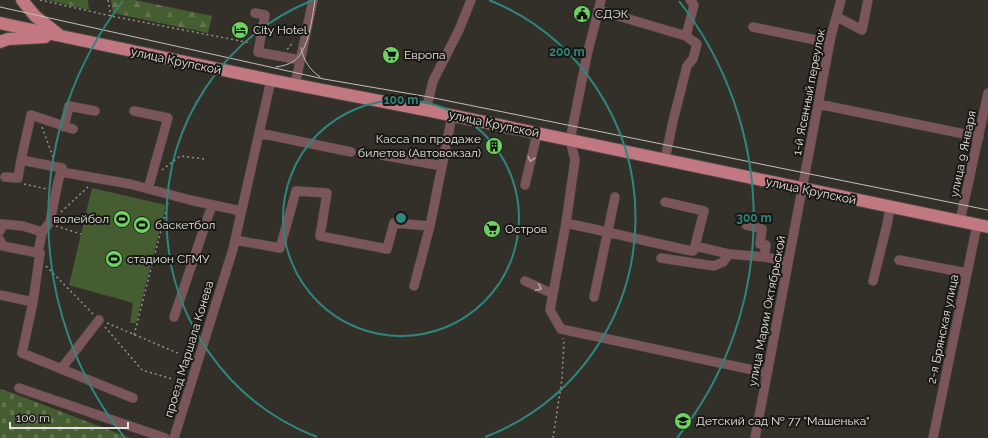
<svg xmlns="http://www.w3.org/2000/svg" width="988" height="438" font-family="Raleway,sans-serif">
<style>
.forest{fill:url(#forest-firs)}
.cemetery{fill:url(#cemetery-stones)}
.pitch{fill:#465d32}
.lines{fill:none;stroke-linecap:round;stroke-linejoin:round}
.minor-casing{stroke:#4f4c46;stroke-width:10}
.major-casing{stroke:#4f4c46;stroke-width:14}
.path{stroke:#94928c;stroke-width:1.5;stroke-dasharray:2 3;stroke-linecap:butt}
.minor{stroke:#7a5559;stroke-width:9}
.major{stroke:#c27880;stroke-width:12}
.tram{stroke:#c0beb9;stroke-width:1}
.oneway{stroke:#b4a3a2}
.ring{fill:none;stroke:#2f867f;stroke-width:2}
.labels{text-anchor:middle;stroke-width:4;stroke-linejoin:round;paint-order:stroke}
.poi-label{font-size:12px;fill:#e4e2de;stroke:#191815;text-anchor:start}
.street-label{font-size:12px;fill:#e4e2de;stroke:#191815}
.centre{fill:#2f867f;stroke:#191815;stroke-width:2}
.ring-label{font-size:12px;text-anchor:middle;font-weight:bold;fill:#2f867f;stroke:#191815;stroke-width:4;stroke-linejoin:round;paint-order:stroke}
</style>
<defs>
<pattern id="forest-firs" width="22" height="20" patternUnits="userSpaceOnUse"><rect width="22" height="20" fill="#465d32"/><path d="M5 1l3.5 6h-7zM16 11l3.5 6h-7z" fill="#61744f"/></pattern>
<pattern id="cemetery-stones" width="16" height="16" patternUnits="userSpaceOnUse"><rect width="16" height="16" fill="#465d32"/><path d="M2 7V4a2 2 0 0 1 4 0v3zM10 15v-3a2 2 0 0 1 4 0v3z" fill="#61744f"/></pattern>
</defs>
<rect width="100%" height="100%" fill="#333029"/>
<path class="forest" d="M47,0H88L89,10Z
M111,0H135L212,16L208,33L113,13Z"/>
<path class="cemetery" d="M0,389L10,392L130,438H0Z"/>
<path class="pitch" d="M92,188L166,205L136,323H130L133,303L69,285Z"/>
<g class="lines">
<g class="minor-casing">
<path id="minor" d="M601,0L587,55L570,140L575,160L566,223L550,310L561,329L767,373
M598,10L686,36L694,5L690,0
M255,13L265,15L258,52L300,60
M837,17L862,30L868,0
M753,27L830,43
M295,85L313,0
M818,104L979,137
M426,110L433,81L459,30L471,0
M134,111L168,118L148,189
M64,127L69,106L95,111
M259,133L351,152
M382,155L442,166
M665,159L673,121L687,66L693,59L697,44L686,36
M21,160L31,115L73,129
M61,172L130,184L190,200L241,211
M5,177L18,178L21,160L62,168L58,182L50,222L42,232
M525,185L537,134
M665,202L704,211L695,246L729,254L764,257
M960,221L988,93
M566,223L607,232L682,249L693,251L695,246
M746,225L762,229L760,244L766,245L764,257L788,261
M0,231L2,224L23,226L42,232L38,253L3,246L0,240
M235,240L280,248L296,191L327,193L320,236L387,249L394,223L430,226L452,116
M661,258L714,266L723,262L729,254
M899,260L967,273
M525,281L553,294
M873,281L887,225L890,207
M414,286L430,226
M0,295L33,302L40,253H38
M594,297L615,197
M33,302L22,353L133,398
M174,317L212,205
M61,369L99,320
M19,388L165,438
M174,438L233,249L271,80
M755,438L831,36L841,0
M933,438L977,225"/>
</g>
<g class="major-casing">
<path id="major" d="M22,0L35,16L58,34
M0,23L61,36L271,80L426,110L988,227
M0,42L8,39L45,37"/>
</g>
<path class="path" d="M40,0L111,16L251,43
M108,0L111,16
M287,49L289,48L293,41
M42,127L53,157
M162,170L180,156L205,159
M24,184L47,189
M61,212L89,186
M56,226L81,234
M46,266L94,315
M107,323L180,354
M105,327L142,370L172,379
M134,335L168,203
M553,438L562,379L564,341L563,338"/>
<use href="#minor" class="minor"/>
<use href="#major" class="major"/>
<path class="tram" d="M0,7L324,79L429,97L988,210
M301,48C304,61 309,69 320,77
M276,67C282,66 288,65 294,61C309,50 312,18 315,0"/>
</g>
<defs><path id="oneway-chevron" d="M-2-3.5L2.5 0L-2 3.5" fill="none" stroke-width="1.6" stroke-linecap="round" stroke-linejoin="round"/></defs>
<g class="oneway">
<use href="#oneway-chevron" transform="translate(531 159) rotate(104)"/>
<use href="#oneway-chevron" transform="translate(539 288) rotate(25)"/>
</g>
<g class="ring">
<circle cx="401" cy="218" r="118"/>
<path d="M317 437A235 235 0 0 1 313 0M489 0A235 235 0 0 1 485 437"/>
<path d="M125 438A353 353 0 0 1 123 1M679 1A353 353 0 0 1 677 438"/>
</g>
<defs>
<g id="civic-disc" transform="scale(0.9)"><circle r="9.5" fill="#6ed360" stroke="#191815"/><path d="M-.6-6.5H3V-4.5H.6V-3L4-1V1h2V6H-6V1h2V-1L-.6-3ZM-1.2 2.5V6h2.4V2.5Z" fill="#111"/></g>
<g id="hotel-disc" transform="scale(0.9)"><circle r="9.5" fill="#6ed360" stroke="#191815"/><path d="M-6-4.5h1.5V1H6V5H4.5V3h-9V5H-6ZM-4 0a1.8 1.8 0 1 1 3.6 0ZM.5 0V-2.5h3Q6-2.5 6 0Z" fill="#111"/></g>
<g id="supermarket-disc" transform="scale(0.9)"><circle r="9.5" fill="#6ed360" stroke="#191815"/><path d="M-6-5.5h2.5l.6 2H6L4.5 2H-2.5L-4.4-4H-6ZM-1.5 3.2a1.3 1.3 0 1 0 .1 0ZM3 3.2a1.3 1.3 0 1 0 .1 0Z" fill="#111"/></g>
<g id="building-disc" transform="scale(0.9)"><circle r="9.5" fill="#6ed360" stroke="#191815"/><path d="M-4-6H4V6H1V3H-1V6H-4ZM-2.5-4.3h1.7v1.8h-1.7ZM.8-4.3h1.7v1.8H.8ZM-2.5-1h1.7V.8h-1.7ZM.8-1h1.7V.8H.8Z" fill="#111"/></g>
<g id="stadium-disc" transform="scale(0.9)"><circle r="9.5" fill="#6ed360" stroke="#191815"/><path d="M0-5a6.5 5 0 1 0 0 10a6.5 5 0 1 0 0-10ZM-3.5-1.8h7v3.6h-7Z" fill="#111"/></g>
<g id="school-disc" transform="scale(0.9)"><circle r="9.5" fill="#6ed360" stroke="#191815"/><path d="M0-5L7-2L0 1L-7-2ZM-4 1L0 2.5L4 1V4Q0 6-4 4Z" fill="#111"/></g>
</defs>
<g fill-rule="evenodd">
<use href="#civic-disc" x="582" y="14"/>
<use href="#hotel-disc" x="240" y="30"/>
<use href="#supermarket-disc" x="391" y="55"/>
<use href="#building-disc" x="494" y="146"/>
<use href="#stadium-disc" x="122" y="219"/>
<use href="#stadium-disc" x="142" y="225"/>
<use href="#supermarket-disc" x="492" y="229"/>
<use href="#stadium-disc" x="114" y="259"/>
<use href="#school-disc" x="683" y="421"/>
</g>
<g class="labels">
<g class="poi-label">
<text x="595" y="18">СДЭК</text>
<text x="253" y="34">City Hotel</text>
<text x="404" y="59">Европа</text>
<text x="481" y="143" text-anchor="end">Касса по продаже<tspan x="481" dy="14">билетов (Автовокзал)</tspan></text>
<text x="109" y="223" text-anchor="end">волейбол</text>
<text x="155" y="229">баскетбол</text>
<text x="505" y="233">Остров</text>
<text x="127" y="263">стадион СГМУ</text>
<text x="696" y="425">Детский сад № 77 "Машенька"</text>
</g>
<g class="street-label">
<text transform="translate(176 61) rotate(12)" y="4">улица Крупской</text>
<text transform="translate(809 92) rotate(-79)" y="4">1-й Ясенный переулок</text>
<text transform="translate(494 124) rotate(12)" y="4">улица Крупской</text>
<text transform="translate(963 154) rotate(-78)" y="4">улица 9 Января</text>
<text transform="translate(811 191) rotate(12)" y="4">улица Крупской</text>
<text transform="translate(767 311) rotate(-79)" y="4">улица Марии Октябрьской</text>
<text transform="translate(943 329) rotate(-78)" y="4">2-я Брянская улица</text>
<text transform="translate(189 349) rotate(-73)" y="4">проезд Маршала Конева</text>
</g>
</g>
<circle cx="401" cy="218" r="6" class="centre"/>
<g class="ring-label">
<text x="567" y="56">200 m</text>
<text x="401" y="104">100 m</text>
<text x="754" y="222">300 m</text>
</g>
<path d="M10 422v6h118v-6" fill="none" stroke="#e4e2de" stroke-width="2"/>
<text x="16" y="422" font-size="12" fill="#e4e2de" stroke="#191815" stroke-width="3" paint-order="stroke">100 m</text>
</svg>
